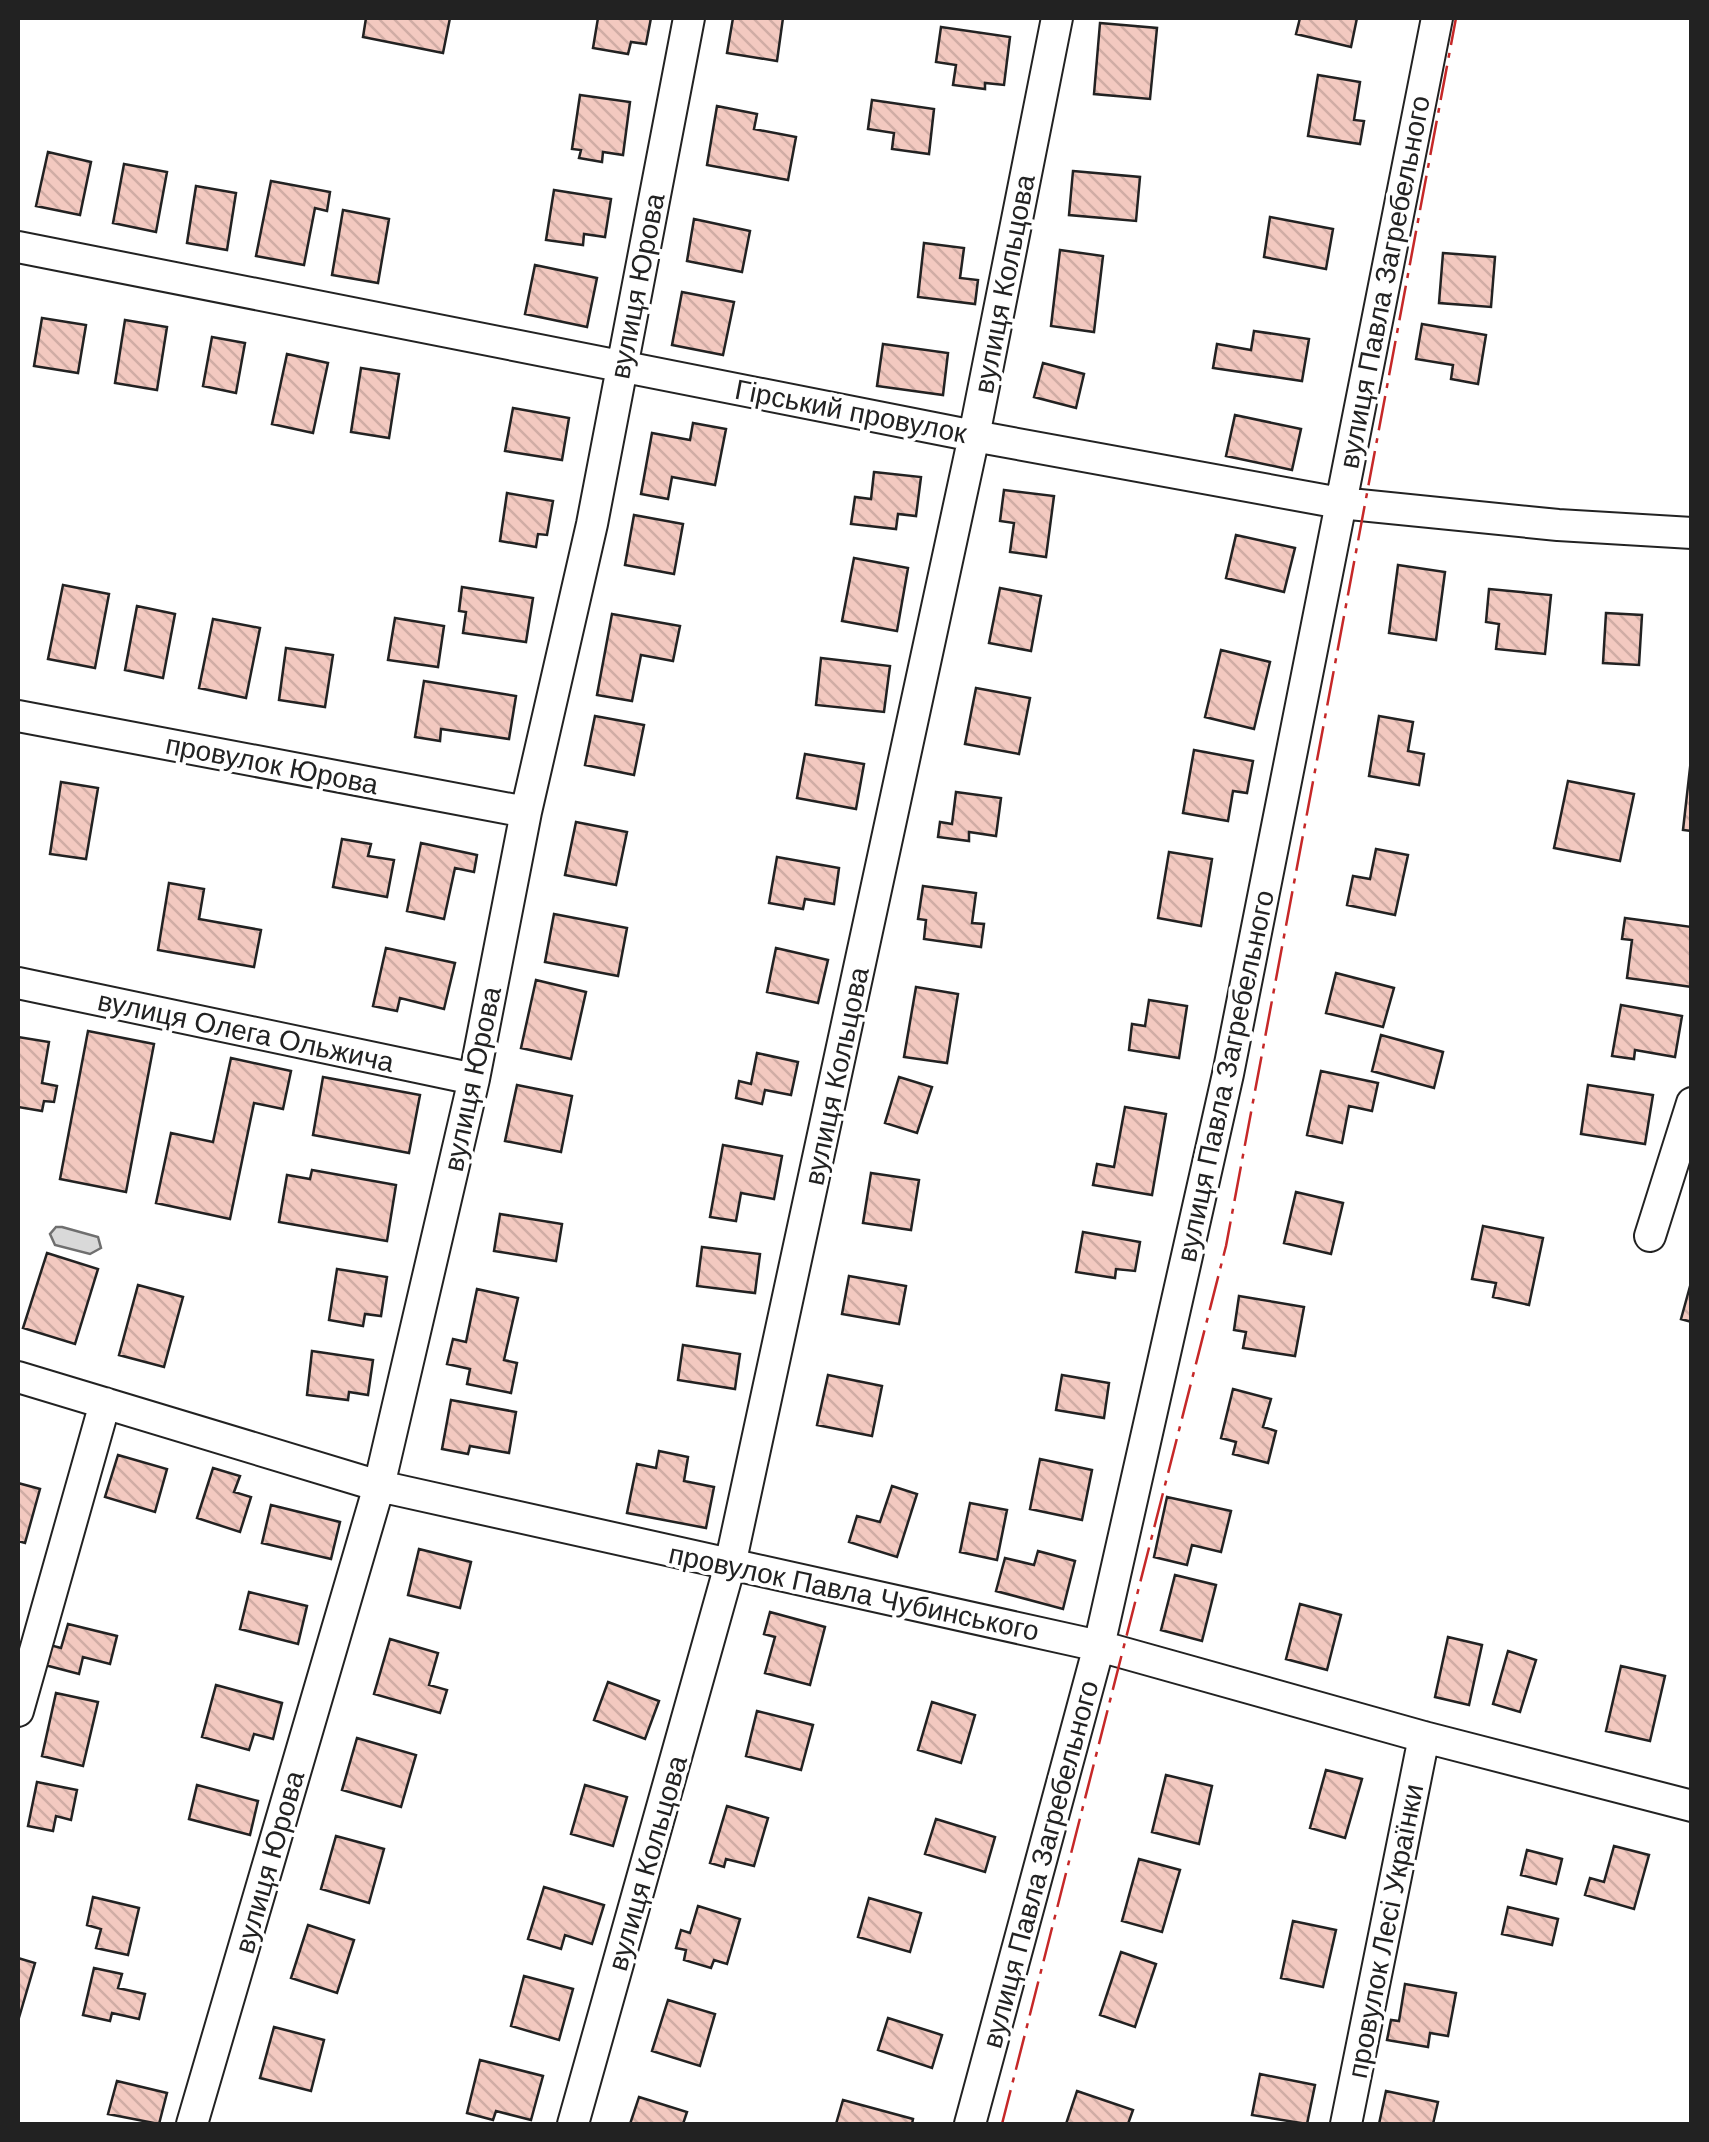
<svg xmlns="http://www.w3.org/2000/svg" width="1709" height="2142" font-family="Helvetica,sans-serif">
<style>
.water{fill:#d9d9d9;stroke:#6f6f6f;stroke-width:2.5}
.building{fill:url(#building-back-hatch);stroke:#222;stroke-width:2.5}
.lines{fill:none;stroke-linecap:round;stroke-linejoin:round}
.minor-casing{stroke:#222;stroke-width:34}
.minor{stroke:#fff;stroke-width:30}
.power{stroke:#c62828;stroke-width:2.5;stroke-dasharray:35 8 5 8;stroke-linecap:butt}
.labels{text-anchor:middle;stroke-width:8;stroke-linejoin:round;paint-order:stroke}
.street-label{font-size:28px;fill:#222;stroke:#fff}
</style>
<defs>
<pattern id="building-back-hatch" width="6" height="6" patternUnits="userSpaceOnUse" patternTransform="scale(2.5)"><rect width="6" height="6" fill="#f3c9c0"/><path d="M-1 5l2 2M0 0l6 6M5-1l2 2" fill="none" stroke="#d0aca5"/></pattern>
</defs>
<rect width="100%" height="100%" fill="#fff"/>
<path class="water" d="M62,1227L98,1237L101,1248L90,1254L55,1245L50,1234L56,1227Z"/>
<path class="building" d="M366,18H450L443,53L363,37Z
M598,18H651L646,44L631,42L628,54L593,48Z
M733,18H783L777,61L727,53Z
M1300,18H1357L1351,47L1296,34Z
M1100,23L1157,28L1150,99L1094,94Z
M941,27L1010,37L1004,85L985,83V89L953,85L956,65L936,62Z
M1318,75L1360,82L1354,120L1364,121L1360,144L1308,136Z
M580,95L630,102L623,155L603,152L602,162L579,158L581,150L572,149Z
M872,100L934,109L929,154L892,149L894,133L868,129Z
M717,106L757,114L754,129L796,137L788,180L707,165Z
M48,152L91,162L80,215L36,206Z
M124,164L167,172L156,232L113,223Z
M1073,171L1140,177L1136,221L1069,215Z
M271,181L330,192L327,211L315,208L304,265L256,256Z
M196,186L236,193L227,250L187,243Z
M554,190L611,199L605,237L584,234L583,245L546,240Z
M343,210L389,219L378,283L332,275Z
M1270,217L1333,229L1326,269L1264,257Z
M694,219L750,231L742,272L687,261Z
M924,243L964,248L960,278L978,280L975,304L918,297Z
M1060,250L1103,256L1094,332L1051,326Z
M1443,253L1495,257L1491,307L1439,303Z
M535,265L597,278L587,327L525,314Z
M682,292L734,302L723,355L672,345Z
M42,318L86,325L78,373L34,366Z
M125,320L167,327L157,390L115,383Z
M1422,324L1486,335L1478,384L1451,379L1453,365L1416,359Z
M1254,331L1309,339L1302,381L1213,368L1217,344L1251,350Z
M212,337L245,343L236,393L203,386Z
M883,344L948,353L943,395L877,386Z
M287,354L328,363L313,433L272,424Z
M1043,363L1084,374L1076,408L1034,397Z
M361,368L399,374L389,438L351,432Z
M513,408L569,418L562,460L505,451Z
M1235,415L1301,429L1292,470L1226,456Z
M693,423L726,429L715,485L672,477L668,499L641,494L652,433L690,440Z
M874,472L921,477L916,516L898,514L896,529L851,524L855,497L871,499Z
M1004,490L1054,496L1046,557L1010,552L1014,523L1000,521Z
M507,493L553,501L547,535L538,534L536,547L500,541Z
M634,515L683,524L674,574L625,565Z
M1236,535L1295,548L1284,592L1226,578Z
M854,558L908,568L897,631L842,621Z
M1398,565L1445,572L1436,640L1389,633Z
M63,585L109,594L95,668L48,659Z
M462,587L533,598L526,642L463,633L466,612L459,611Z
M1000,588L1041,596L1031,651L989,643Z
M1489,589L1551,595L1545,654L1496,649L1499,624L1486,622Z
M137,606L175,614L163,678L125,670Z
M1606,613L1642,615L1639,665L1603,663Z
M612,614L680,626L673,661L641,655L632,701L597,695Z
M395,618L444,626L438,667L388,660Z
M213,619L260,628L246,698L199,688Z
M286,648L333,655L325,707L279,700Z
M1221,650L1270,662L1254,729L1205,717Z
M821,658L890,666L884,712L816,705Z
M424,681L516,696L509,739L441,729L440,741L415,737Z
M976,688L1030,698L1019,754L965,744Z
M595,716L644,725L634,775L585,765Z
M1379,716L1413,722L1408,751L1424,754L1419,785L1369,776Z
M1194,750L1253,761L1247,793L1233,791L1228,821L1183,813Z
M805,754L864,764L856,809L797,798Z
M1691,759H1692V831L1683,830Z
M1568,781L1634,794L1620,861L1554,848Z
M61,782L98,788L86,859L50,854Z
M956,792L1001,798L996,836L969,832V841L938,837L940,822L952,824Z
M576,822L627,832L616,885L565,875Z
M342,839L371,844L368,856L394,860L387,897L333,887Z
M421,843L477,855L474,872L455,868L444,919L407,911Z
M1376,849L1408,855L1395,915L1347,905L1353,876L1370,879Z
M1169,852L1212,859L1201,926L1158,918Z
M777,857L839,868L834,904L805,899L803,909L769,903Z
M169,883L204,889L199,919L261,930L254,967L158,950Z
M923,886L976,893L972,923L984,924L981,947L924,939L926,920L918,919Z
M554,914L627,928L618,976L545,962Z
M1625,918L1692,927V987L1627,978L1632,940L1622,939Z
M386,948L455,963L444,1009L400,998L397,1011L373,1006Z
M776,948L828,960L818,1003L767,992Z
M1336,973L1394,988L1383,1027L1326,1013Z
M536,980L586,992L571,1059L521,1048Z
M916,987L958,994L947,1063L904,1057Z
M1149,1000L1187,1006L1179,1058L1129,1050L1132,1024L1145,1026Z
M1621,1005L1682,1016L1675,1057L1635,1050L1634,1059L1612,1056Z
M88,1031L154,1044L126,1192L60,1179Z
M1381,1035L1443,1052L1434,1088L1372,1071Z
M18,1037L49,1042L42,1083L57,1086L54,1102L44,1101L42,1111L18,1107Z
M757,1053L798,1062L791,1095L765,1090L762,1104L736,1098L739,1081L751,1084Z
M231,1058L291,1071L283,1109L254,1103L230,1219L156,1203L171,1133L213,1142Z
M1321,1071L1378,1083L1372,1111L1349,1106L1342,1143L1307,1135Z
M323,1077L420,1095L409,1153L313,1135Z
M899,1077L932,1087L917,1133L885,1123Z
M517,1085L572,1096L561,1152L505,1141Z
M1588,1085L1653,1095L1645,1144L1581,1134Z
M1125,1107L1166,1114L1152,1195L1093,1185L1097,1164L1114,1167Z
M723,1145L782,1156L774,1199L741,1193L736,1221L710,1217Z
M312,1170L396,1185L387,1241L279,1222L287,1175L310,1179Z
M871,1173L919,1180L911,1230L863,1223Z
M1296,1192L1343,1203L1331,1254L1284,1243Z
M500,1214L562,1224L556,1261L494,1251Z
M1483,1226L1543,1238L1529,1305L1493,1297L1496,1283L1472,1279Z
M1083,1232L1140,1242L1135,1271L1116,1269L1115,1278L1076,1272Z
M702,1247L760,1254L755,1293L697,1286Z
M47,1253L98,1269L75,1344L23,1328Z
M337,1269L387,1277L381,1316L365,1314L363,1326L329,1320Z
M849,1276L906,1286L899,1324L842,1314Z
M1692,1279V1322L1681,1319Z
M138,1285L183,1297L164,1367L119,1355Z
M477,1289L518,1298L504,1360L517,1363L511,1393L467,1384L470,1369L447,1364L453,1339L466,1342Z
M1239,1296L1304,1307L1295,1356L1243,1348L1246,1332L1234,1330Z
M683,1345L740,1354L735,1389L678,1380Z
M312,1351L373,1360L368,1395L349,1392L348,1400L307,1395Z
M828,1375L882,1386L872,1436L817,1425Z
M1062,1375L1109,1383L1104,1418L1056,1410Z
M1233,1389L1271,1399L1263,1427L1276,1431L1268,1463L1233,1454L1236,1442L1221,1438Z
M451,1400L516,1412L509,1453L470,1446L468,1454L442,1449Z
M659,1451L688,1457L684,1481L714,1487L706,1528L627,1513L637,1464L656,1468Z
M118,1455L167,1469L155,1512L105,1497Z
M1040,1459L1092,1470L1082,1520L1030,1509Z
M213,1468L240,1476L234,1492L251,1497L240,1532L197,1518Z
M18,1483L40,1489L25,1543L18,1541Z
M892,1486L917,1494L897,1557L849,1542L857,1516L880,1522Z
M1167,1497L1231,1511L1221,1552L1192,1545L1187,1565L1154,1557Z
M970,1503L1007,1510L997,1560L960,1552Z
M271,1505L340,1522L331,1559L262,1543Z
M419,1549L471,1562L460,1608L408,1595Z
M1038,1551L1075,1561L1063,1609L996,1591L1005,1558L1034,1565Z
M1175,1575L1216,1585L1202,1641L1161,1630Z
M249,1592L307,1606L298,1644L240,1629Z
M1300,1604L1341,1615L1327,1670L1286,1659Z
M770,1612L825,1627L810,1685L765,1673L775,1637L764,1634Z
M68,1624L117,1636L110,1664L83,1657L79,1674L45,1665L50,1645L61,1648Z
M1448,1637L1482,1645L1469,1705L1435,1697Z
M390,1639L438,1653L429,1685L447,1690L440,1713L374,1694Z
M1508,1651L1536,1660L1520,1712L1493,1704Z
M1621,1666L1665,1676L1650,1741L1606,1731Z
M608,1682L659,1701L645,1739L594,1720Z
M216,1685L282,1703L273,1739L254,1734L249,1750L202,1737Z
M56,1693L98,1702L83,1766L42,1756Z
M932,1702L975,1715L961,1763L918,1750Z
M757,1711L813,1725L801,1770L746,1756Z
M357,1738L416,1755L401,1807L342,1790Z
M1326,1770L1362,1779L1345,1838L1310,1828Z
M1166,1775L1212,1786L1199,1844L1152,1832Z
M37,1782L77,1790L71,1820L56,1816L53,1831L28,1826Z
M197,1785L258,1801L250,1835L189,1819Z
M585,1785L627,1797L613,1846L571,1834Z
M727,1806L768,1818L754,1866L726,1859L724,1867L710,1863Z
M936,1819L995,1837L985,1872L925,1854Z
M336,1836L384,1849L369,1903L321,1889Z
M1614,1846L1649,1855L1634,1909L1585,1895L1590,1878L1604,1882Z
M1527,1850L1562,1859L1556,1884L1521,1875Z
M1139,1859L1180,1870L1162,1932L1122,1921Z
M544,1887L604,1905L592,1944L565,1935L561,1949L528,1939Z
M93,1897L139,1908L128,1955L96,1948L101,1929L87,1925Z
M869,1898L921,1913L910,1952L858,1937Z
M698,1906L740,1919L727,1964L714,1960L711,1968L684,1960L686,1950L676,1948L681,1930L690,1933Z
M1508,1907L1558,1919L1552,1945L1502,1934Z
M1293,1921L1336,1930L1323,1987L1281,1978Z
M308,1925L354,1940L337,1993L291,1978Z
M1121,1952L1156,1964L1135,2027L1100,2015Z
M18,1958L35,1963L18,2021Z
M94,1968L122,1974L118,1988L145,1994L139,2019L112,2013L110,2021L83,2015Z
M524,1976L573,1989L559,2040L511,2026Z
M1405,1984L1456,1993L1448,2036L1430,2033L1428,2047L1387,2040L1391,2020L1399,2021Z
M668,2000L715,2014L700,2066L652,2051Z
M888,2018L942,2035L932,2068L878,2050Z
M274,2027L324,2040L311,2091L260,2078Z
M480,2060L543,2076L531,2120L496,2111L493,2120L467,2113Z
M1260,2074L1315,2085L1307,2124L1252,2115Z
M117,2081L167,2093L159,2124L108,2114Z
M1077,2091L1133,2110L1128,2124H1066Z
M1386,2091L1438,2102L1433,2124H1379Z
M639,2097L687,2112L683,2124H630Z
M843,2100L913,2119L912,2124H836Z"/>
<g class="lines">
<g class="minor-casing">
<path id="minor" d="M18,247L974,436L1340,503L1558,525L1692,533
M18,716L526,812
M18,983L474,1079
M1650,1236L1692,1103
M18,1377L379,1486L1099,1646L1424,1737L1692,1806
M18,1711L105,1403
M192,2124L379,1486L474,1079L526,812L592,524L689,18
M573,2124L730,1565L974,436L1057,18
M970,2124L1099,1646L1228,1074L1437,18
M1346,2124L1424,1737"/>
</g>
<use href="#minor" class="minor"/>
<path class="power" d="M1002,2124L1226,1246L1456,18"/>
</g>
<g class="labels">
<g class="street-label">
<text transform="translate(1384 282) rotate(-79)" y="10">вулиця Павла Загребельного</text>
<text transform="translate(1004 284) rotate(-79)" y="10">вулиця Кольцова</text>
<text transform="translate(637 286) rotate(-79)" y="10">вулиця Юрова</text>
<text transform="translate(851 411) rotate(11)" y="10">Гірський провулок</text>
<text transform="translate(272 764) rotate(11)" y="10">провулок Юрова</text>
<text transform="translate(246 1031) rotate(12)" y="10">вулиця Олега Ольжича</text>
<text transform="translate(836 1076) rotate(-78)" y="10">вулиця Кольцова</text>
<text transform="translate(1225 1076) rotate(-78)" y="10">вулиця Павла Загребельного</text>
<text transform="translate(472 1079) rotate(-78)" y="10">вулиця Юрова</text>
<text transform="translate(854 1592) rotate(12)" y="10">провулок Павла Чубинського</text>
<text transform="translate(269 1862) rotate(-74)" y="10">вулиця Юрова</text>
<text transform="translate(647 1863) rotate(-74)" y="10">вулиця Кольцова</text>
<text transform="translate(1040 1864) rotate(-75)" y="10">вулиця Павла Загребельного</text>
<text transform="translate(1385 1931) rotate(-79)" y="10">провулок Лесі Українки</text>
</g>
</g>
<rect width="1709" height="2142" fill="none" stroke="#222222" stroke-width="40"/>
</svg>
